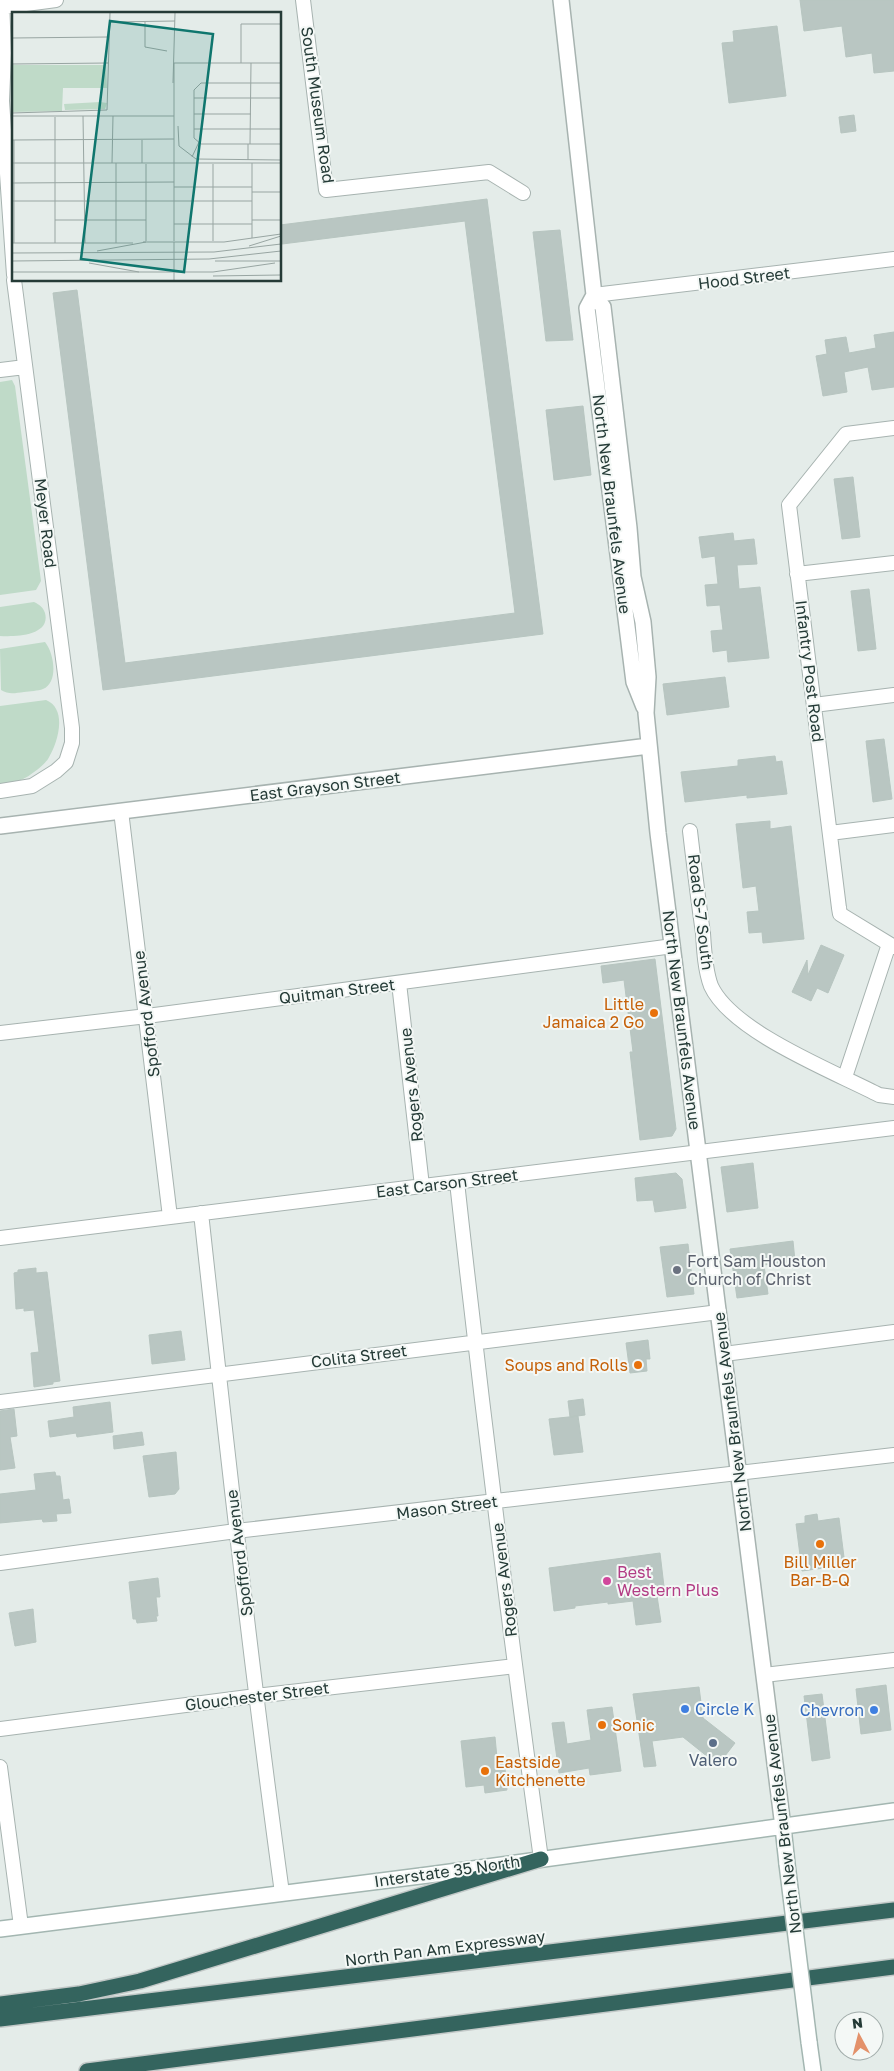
<svg xmlns="http://www.w3.org/2000/svg" width="894" height="2071" font-family="'Golos Text',sans-serif">
<style>
.green{fill:#bfdac8}
.building{fill:#b9c6c2;stroke:#b7c5c0}
.lines{fill:none;stroke-linecap:round;stroke-linejoin:round}
.minor-casing{stroke:#a7b3b0;stroke-width:16}
.tertiary-casing{stroke:#a7b3b0;stroke-width:18}
.secondary-casing{stroke:#a3b6b1;stroke-width:18}
.motorway-casing{stroke:#c2c8c7;stroke-width:18}
.minor{stroke:#fff;stroke-width:14}
.tertiary{stroke:#fff;stroke-width:15}
.secondary{stroke:#fff;stroke-width:15}
.motorway{stroke:#34645e;stroke-width:15}
.secondary-bridge-casing{stroke:#a3b6b1;stroke-width:18;stroke-linecap:butt}
.secondary-bridge{stroke:#fff;stroke-width:15}
.food-dot{fill:#e8710a;stroke:#f4f8f6;stroke-width:2}
.worship-dot{fill:#6b7280;stroke:#f4f8f6;stroke-width:2}
.hotel-dot{fill:#d1479c;stroke:#f4f8f6;stroke-width:2}
.shop-dot{fill:#3f7fe0;stroke:#f4f8f6;stroke-width:2}
.service-dot{fill:#5c6f8a;stroke:#f4f8f6;stroke-width:2}
.labels{text-anchor:middle;stroke-width:4;stroke-linejoin:round;paint-order:stroke}
.street-label{font-size:16px;fill:#253b37;stroke:#f4f8f6}
.food-label{font-size:16px;fill:#c56008;stroke:#f4f8f6;text-anchor:end}
.worship-label{font-size:16px;fill:#5b616d;stroke:#f4f8f6;text-anchor:start}
.hotel-label{font-size:16px;fill:#b23c85;stroke:#f4f8f6;text-anchor:start}
.shop-label{font-size:16px;fill:#366cbe;stroke:#f4f8f6;text-anchor:start}
.service-label{font-size:16px;fill:#4e5e75;stroke:#f4f8f6}
.inset-road{fill:none;stroke:#98a5a2;stroke-width:1}
.view{fill:#0f766e;fill-opacity:0.15;stroke:#0f766e;stroke-width:2.5}
.inset-edge{fill:none;stroke:#253b37;stroke-width:2.5}
</style>
<rect width="100%" height="100%" fill="#e4ece9"/>
<path class="green" d="M12,380L15,386L41,581L36,590L0,595V382Z
M34,602C40,605 43,607 45,613C51,636 15,637 0,636V607Z
M45,642C54,653 59,682 43,689C38,691 30,691 24,692C15,693 9,695 1,690L0,649Z
M46,700C68,709 58,743 48,759C44,765 30,776 23,779C17,782 7,783 0,784V706Z"/>
<path class="building" d="M800,0H894V71L874,73L872,53L846,57L842,26L804,31Z
M777,26L786,96L729,103L722,43L734,42L733,31Z
M854,115L856,131L841,133L839,117Z
M487,199L543,634L103,690L53,293L77,290L125,663L515,613L465,221L282,244L280,232V225Z
M560,230L573,340L546,341L533,232Z
M894,332V387L872,390L868,367L844,372L847,392L823,396L816,356L827,354L825,340L846,337L849,353L876,348L874,335Z
M583,406L591,475L554,480L546,410Z
M853,477L860,537L842,539L834,479Z
M733,533L734,541L754,539L757,564L737,565L739,589L760,587L769,658L728,662L727,650L713,652L711,631L723,630L720,605L707,606L705,585L718,584L715,556L702,558L699,537Z
M869,589L876,649L858,651L851,591Z
M725,677L729,707L667,715L663,684Z
M884,739L892,799L873,802L866,741Z
M775,756L776,762L782,761L787,794L747,798V795L685,802L681,772L738,766V760Z
M770,821V829L791,826L804,939L763,943L762,932L749,933L747,912L759,911L756,886L743,888L736,824Z
M821,945L844,955L828,993L817,988L811,1001L792,992L807,960L808,975Z
M655,959L676,1129L672,1136L640,1140L630,1052H633L624,980L603,983L601,966Z
M753,1163L758,1208L727,1212L721,1167Z
M676,1173L682,1179L686,1208L655,1212L653,1200L637,1201L635,1178Z
M793,1241L795,1261L764,1265L768,1294L737,1298L730,1249Z
M688,1244L694,1294L667,1297L660,1247Z
M36,1268V1273L47,1272L60,1381L53,1382V1384L34,1387L31,1353L39,1352L34,1310L24,1311V1308L16,1309L14,1273L18,1272V1270Z
M181,1331L185,1360L152,1364L149,1335Z
M648,1340L650,1359H646L647,1371L630,1373L626,1343Z
M583,1399L585,1415L570,1417L568,1401Z
M110,1402L113,1432L77,1437L76,1433L50,1437L48,1421L74,1417L73,1407Z
M14,1409L17,1436L10,1437L15,1468L0,1470V1411Z
M578,1416L583,1452L554,1455L549,1419Z
M142,1432L144,1445L114,1449L113,1436Z
M176,1452L179,1489L175,1494L149,1497L143,1456Z
M55,1472L56,1476H60L63,1500L69,1499L71,1513L56,1514L57,1521L43,1522L42,1519L0,1523V1494L36,1490L34,1474Z
M817,1514L818,1521L839,1518L845,1565L802,1571L796,1524L805,1523V1516Z
M660,1553L665,1595L657,1596L661,1622L636,1625L633,1601L608,1604V1602L575,1606V1608L554,1611L549,1568Z
M158,1578L160,1597H156L158,1616H156L157,1621L137,1623L136,1619H133L129,1582Z
M33,1609L36,1642L15,1646L9,1613Z
M886,1685L891,1730L861,1734L856,1689Z
M699,1687L703,1718L735,1743L718,1765L683,1737L652,1741L656,1766L644,1767L633,1694Z
M822,1694L830,1758L812,1761L804,1696Z
M612,1707L621,1771L590,1775L589,1768L559,1773L552,1723L564,1722L567,1744L591,1740L587,1710Z
M495,1737L497,1758L504,1757L507,1790L485,1793L484,1785L466,1787L461,1741Z"/>
<g class="lines">
<g class="minor-casing">
<path id="minor" d="M2,0L4,53L2,101L14,275
M303,0L326,190L489,172L523,193
M3,7L56,0
M594,295L894,259
M0,370L25,367
M894,428L846,434L789,505L839,908L840,914L894,947
M797,574L894,563
M814,705L894,695
M0,791L32,786L56,771L66,762L72,743V728L14,280
M121,811L170,1217
M690,831C694,865 698,899 703,933C704,950 705,970 711,986C732,1032 835,1072 879,1095L894,1097
M830,833L894,825
M399,983L422,1186
M0,1033L147,1016L673,946
M845,1077L889,944
M457,1182C482,1408 510,1634 541,1859
M201,1213C226,1440 251,1667 282,1893
M0,1238L894,1128
M724,1354L894,1332
M0,1402L719,1312
M0,1563L236,1531L894,1455
M764,1675L894,1660
M0,1729L256,1696L515,1666
M0,1767L21,1926"/>
</g>
<g class="tertiary-casing">
<path id="tertiary" d="M561,0L594,295L603,307L629,528L633,577L643,622L648,677L646,713L658,833L783,1827
M594,295L587,308L634,682L644,707
M0,826L649,746"/>
</g>
<g class="secondary-casing">
<path id="secondary" d="M783,1827L787,1864
M0,1929L428,1875L894,1811
M809,2042L813,2071"/>
</g>
<g class="motorway-casing">
<path id="motorway" d="M0,2004L79,1994L140,1981L541,1859
M0,2019L894,1910
M87,2071L894,1967"/>
</g>
<use href="#minor" class="minor"/>
<use href="#tertiary" class="tertiary"/>
<use href="#secondary" class="secondary"/>
<use href="#motorway" class="motorway"/>
<g class="secondary-bridge-casing">
<path id="secondary-bridge" d="M787,1864L809,2042"/>
</g>
<use href="#secondary-bridge" class="secondary-bridge"/>
</g>
<g class="food-dot">
<circle cx="654" cy="1013" r="5"/>
<circle cx="638" cy="1365" r="5"/>
<circle cx="820" cy="1544" r="5"/>
<circle cx="602" cy="1725" r="5"/>
<circle cx="485" cy="1771" r="5"/>
</g>
<circle class="worship-dot" cx="677" cy="1270" r="5"/>
<circle class="hotel-dot" cx="607" cy="1581" r="5"/>
<g class="shop-dot">
<circle cx="685" cy="1709" r="5"/>
<circle cx="874" cy="1710" r="5"/>
</g>
<circle class="service-dot" cx="713" cy="1743" r="5"/>
<g class="labels">
<g class="street-label">
<text transform="translate(318 105) rotate(82)" y="6">South Museum Road</text>
<text transform="translate(744 278) rotate(-7)" y="6">Hood Street</text>
<text transform="translate(612 504) rotate(83)" y="6">North New Braunfels Avenue</text>
<text transform="translate(46 523) rotate(83)" y="6">Meyer Road</text>
<text transform="translate(810 671) rotate(83)" y="6">Infantry Post Road</text>
<text transform="translate(325 786) rotate(-7)" y="6">East Grayson Street</text>
<text transform="translate(701 912) rotate(83)" y="6">Road S-7 South</text>
<text transform="translate(337 991) rotate(-7)" y="6">Quitman Street</text>
<text transform="translate(146 1014) rotate(-97)" y="6">Spofford Avenue</text>
<text transform="translate(682 1020) rotate(83)" y="6">North New Braunfels Avenue</text>
<text transform="translate(411 1085) rotate(-96)" y="6">Rogers Avenue</text>
<text transform="translate(447 1183) rotate(-7)" y="6">East Carson Street</text>
<text transform="translate(359 1356) rotate(-7)" y="6">Colita Street</text>
<text transform="translate(732 1422) rotate(-97)" y="6">North New Braunfels Avenue</text>
<text transform="translate(447 1507) rotate(-7)" y="6">Mason Street</text>
<text transform="translate(239 1553) rotate(-97)" y="6">Spofford Avenue</text>
<text transform="translate(504 1580) rotate(-97)" y="6">Rogers Avenue</text>
<text transform="translate(257 1696) rotate(-7)" y="6">Glouchester Street</text>
<text transform="translate(782 1824) rotate(-97)" y="6">North New Braunfels Avenue</text>
<text transform="translate(447 1871) rotate(-8)" y="6">Interstate 35 North</text>
<text transform="translate(445 1948) rotate(-7)" y="6">North Pan Am Expressway</text>
</g>
<g class="food-label">
<text x="644" y="1010">Little<tspan x="644" dy="18">Jamaica 2 Go</tspan></text>
<text x="628" y="1371">Soups and Rolls</text>
<text x="820" y="1568" text-anchor="middle">Bill Miller<tspan x="820" dy="18">Bar-B-Q</tspan></text>
<text x="612" y="1731" text-anchor="start">Sonic</text>
<text x="495" y="1768" text-anchor="start">Eastside<tspan x="495" dy="18">Kitchenette</tspan></text>
</g>
<g class="worship-label">
<text x="687" y="1267">Fort Sam Houston<tspan x="687" dy="18">Church of Christ</tspan></text>
</g>
<g class="hotel-label">
<text x="617" y="1578">Best<tspan x="617" dy="18">Western Plus</tspan></text>
</g>
<g class="shop-label">
<text x="695" y="1715">Circle K</text>
<text x="864" y="1716" text-anchor="end">Chevron</text>
</g>
<g class="service-label">
<text x="713" y="1766">Valero</text>
</g>
</g>
<g transform="translate(12 12)">
<rect width="269" height="269" fill="#e4ece9"/>
<path d="M0,53H94L95,76H51L50,99L0,100ZM88,90L95,91L93,97L53,98L52,92Z" fill="#bfdac8"/>
<path class="inset-road" d="M98,10L163,9M133,10V35L155,39M0,26L96,25M162,51V229M162,51H269M229,51V12H269M0,52L96,51M161,71L163,1M269,71H189L182,78V126L189,132H269M182,86H269M0,101L95,98L98,1M182,102H239M0,104H162M71,104L73,231M166,114L167,134L184,147L269,148M182,117H269M0,128L162,127M2,128V231M238,132L239,51M180,145L187,130M236,148V132M0,151H269M100,151L101,104M130,151V128M240,151V226M134,152V229M0,171L162,170M162,175H240M240,180H269M0,189H240M43,208H134M240,208H269M162,212H240M201,229V152M131,230H212L269,222M0,231H121M43,231V105M104,231V151M237,234L269,224M85,239L134,230M0,241L202,240L269,232M0,249L197,247L269,239M203,249H269M77,251L127,260M0,260H201L263,251M201,264L269,263M162,268V230"/>
<path class="view" d="M98,9L201,22L172,260L69,247Z"/>
<rect width="269" height="269" class="inset-edge"/>
</g>
<g transform="translate(859 2036) rotate(353)"><circle r="24" fill="#f4f8f6" stroke="#a1acaa"/>
<path d="M0-4L9 19L0 12L-9 19Z" fill="#e3916a"/>
<text y="-8" font-size="14" font-weight="bold" text-anchor="middle" fill="#253b37">N</text>
</g>
</svg>
